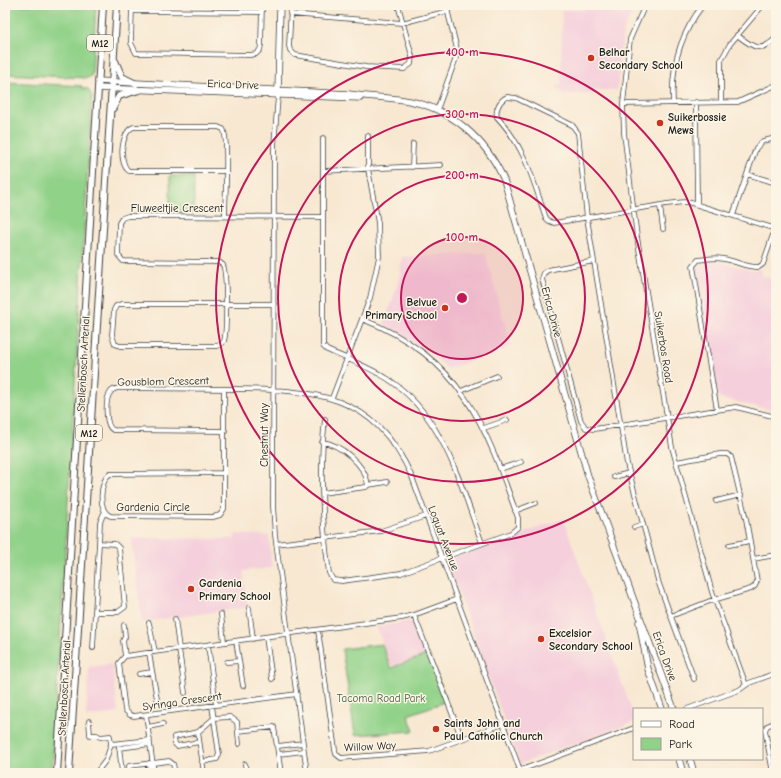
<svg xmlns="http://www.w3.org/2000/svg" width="781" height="778" font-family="'Comic Neue',sans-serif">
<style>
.built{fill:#f5cfdc}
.green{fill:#91d289;stroke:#567752}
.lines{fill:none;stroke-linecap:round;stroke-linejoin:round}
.minor-casing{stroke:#3d3b37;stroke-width:5.5}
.secondary-casing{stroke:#3d3b37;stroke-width:7}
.primary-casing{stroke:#3d3b37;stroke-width:8}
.minor{stroke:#fff;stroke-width:4}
.secondary{stroke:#fff;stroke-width:5.5}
.primary{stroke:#fff;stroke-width:6}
.ring{fill:none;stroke:#c2185b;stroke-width:2}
.poi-dot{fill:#c8321e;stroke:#fcf5e5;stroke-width:1.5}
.labels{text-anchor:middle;stroke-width:3;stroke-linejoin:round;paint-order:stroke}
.shield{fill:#fcf5e5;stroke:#5f5d58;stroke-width:1}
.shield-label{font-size:10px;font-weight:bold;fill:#1c1c1c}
.poi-label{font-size:11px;font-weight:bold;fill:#1c1c1c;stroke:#fcf5e5;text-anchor:start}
.street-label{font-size:11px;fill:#1c1c1c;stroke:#fcf5e5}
.park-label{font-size:11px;fill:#455c42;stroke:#fcf5e5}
.centre{fill:#c2185b;stroke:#fcf5e5;stroke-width:2}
.ring-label{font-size:12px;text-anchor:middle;font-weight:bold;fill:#c2185b;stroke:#fcf5e5;stroke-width:3;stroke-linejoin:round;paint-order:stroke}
</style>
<rect width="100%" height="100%" fill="#fcf5e5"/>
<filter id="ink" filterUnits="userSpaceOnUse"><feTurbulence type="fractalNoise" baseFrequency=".025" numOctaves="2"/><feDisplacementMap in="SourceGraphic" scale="8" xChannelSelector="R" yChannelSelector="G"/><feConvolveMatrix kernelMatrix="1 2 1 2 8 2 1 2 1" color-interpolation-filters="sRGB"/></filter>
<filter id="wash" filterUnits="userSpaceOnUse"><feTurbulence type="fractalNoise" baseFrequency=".012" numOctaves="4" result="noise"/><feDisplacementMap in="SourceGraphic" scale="16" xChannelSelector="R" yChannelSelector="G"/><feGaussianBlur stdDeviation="0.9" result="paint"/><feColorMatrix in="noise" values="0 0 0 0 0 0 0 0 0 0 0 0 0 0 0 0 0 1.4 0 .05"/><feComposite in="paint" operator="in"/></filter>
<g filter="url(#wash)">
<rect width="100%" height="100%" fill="#f8e8d2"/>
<path class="built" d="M585,7L633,11L623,32L617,90H594V94H561L562,90H557V84H561L562,10H584Z
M485,253L511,346L448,369L429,352L384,324L399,281L402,257Z
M716,261L751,270L760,269L762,276L776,280V411L719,398L697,268L699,264Z
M563,519L634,716V722L520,764L448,563L450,559L519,534L523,536L527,532Z
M235,534L269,536L272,568L243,571L248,607L142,622L131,538L235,539Z
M410,621L414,624L426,655L392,667L376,627Z
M112,664L118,713L86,717L89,667Z"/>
<path class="green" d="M5,5H96L92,75L88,78L5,74Z
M5,82L82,86V88L88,89L92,96L52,773H5Z
M170,176H194V213H170Z
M382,644L391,668L429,654L447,701L408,715L414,731L355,735L342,649Z"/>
</g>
<g filter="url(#ink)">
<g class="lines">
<g class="minor-casing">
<path id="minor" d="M132,5L131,43L136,53L250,55L256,54L260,50L261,45L262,5
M291,5L289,46L290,50L295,55L366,67L404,69L411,64L412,56L398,5
M645,5L630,39L623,104L624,133L637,237L672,447L712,592L746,685
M132,11L262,12
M290,14L402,23L448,11
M737,35C753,47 760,54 776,38
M278,96L274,146L273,506L275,535L307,773
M673,102C671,67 681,33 703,5
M696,102L697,203
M721,102V60L730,44L763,5
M623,104L738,102L776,85
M437,110L456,58L457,49L446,5
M323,138V346L327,350C348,359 369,367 388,379C444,416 460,484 482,543
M412,167L413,144
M323,171L441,165
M747,174L776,183
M660,206L663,229
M733,215L756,148L763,141L776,138
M225,216C225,202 229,136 223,129L218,127H134C121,130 118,164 129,171H226
M594,261L548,270L544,273L542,279L581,421L586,428L594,429L736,407L776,417
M274,304H121L116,306L114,310L112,335L115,344L120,346H217C220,345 223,344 224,341C227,331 227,274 223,265L219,262L123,261L118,255L119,223L122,218L128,216L323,217
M461,391L497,376
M332,398L370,298L379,257L378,223L368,169V136
M717,410L693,266L698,260C706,259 716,257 724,259C736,261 747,268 759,267L763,264L775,229
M325,419C319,471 322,522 329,573L333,580L342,581L401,573L511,533L518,527V518C485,424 462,358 362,319
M484,428L507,420
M225,431L113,430C105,426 105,400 110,393C112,389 115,389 119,388C156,388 194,389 232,389C315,390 374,392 412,477L520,770
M776,440V450
M322,442C340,444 366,465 368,485
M500,469L521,462
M224,473L110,474C100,479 97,513 111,516L213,517L220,515L224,509V389
M614,477L629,473
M322,493L366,487L368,485L387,482
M716,501L741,495
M515,511L536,503
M634,527L643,524
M276,544L381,531L426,516
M729,545L750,541
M753,559L776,555
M249,608L253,639
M95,612L99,543
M221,614L224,642
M414,615L462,739
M671,616L710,601L751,589L755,586L757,581L746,519L731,457L727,454H720L676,462
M175,619L185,693
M149,623L155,652
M124,625L125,637L123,641L125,656
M318,630L335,750L336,754L341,758L429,751L503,724
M266,637L272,679
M236,641L243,686
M208,645L216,705
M93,648L95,612H118L125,607L119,548L115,544L99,543L100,522L104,513
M149,653L157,699
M227,662L239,661
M139,674L152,672
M694,679L659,584L627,464L587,218L578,133L572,125L516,98L507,97C500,100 495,109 497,117C525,147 533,180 546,218L549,221L554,223C583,218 613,213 642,208C657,206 673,202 688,202L776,229
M297,694L134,716L130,715L125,710L119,663L125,656L402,618L414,615L457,599
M687,709L739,690L749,683L776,673
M146,715L154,773
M89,721L90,735H97L100,737L110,736L111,744
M148,727L163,724
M238,731L274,727L281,773
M198,732L204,773
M199,742L177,746L175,744L174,737L198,732L214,718L230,717L237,722L239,744
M119,746L122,773
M278,746L303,743
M119,748L150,744
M279,754L304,751
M202,762L217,759L219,754L212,706
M245,764L246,773
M96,773L106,760L111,744L150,740
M130,773L129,766L169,761L173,764L175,773
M137,773L150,771L149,763
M513,773L634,728
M773,773L765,730L767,726L776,722"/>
</g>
<g class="secondary-casing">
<path id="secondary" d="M98,81L349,94C368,97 386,97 404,100C450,107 486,139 504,180L588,476L674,709
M98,88L360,98
M278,93L280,5
M639,622L648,669L662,709
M679,759L683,773
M690,759L694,773"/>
</g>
<g class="primary-casing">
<path id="primary" d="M115,61L122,77L136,84
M113,108L119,96L139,90
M57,773L103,5
M69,773L117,5"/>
</g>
<use href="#minor" class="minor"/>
<use href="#secondary" class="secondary"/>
<use href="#primary" class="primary"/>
</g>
</g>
<circle cx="462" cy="298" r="61" fill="#c2185b" fill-opacity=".12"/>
<g class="ring">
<circle cx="462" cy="298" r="61"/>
<circle cx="462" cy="298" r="123"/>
<circle cx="462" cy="298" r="184"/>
<circle cx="462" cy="298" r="246"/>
</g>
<g class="poi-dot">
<circle cx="591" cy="58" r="4"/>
<circle cx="660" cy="123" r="4"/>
<circle cx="445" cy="308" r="4"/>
<circle cx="191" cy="589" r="4"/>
<circle cx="541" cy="639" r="4"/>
<circle cx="436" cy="729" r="4"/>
</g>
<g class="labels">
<g class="shield">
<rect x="87" y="35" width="26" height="16" rx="3"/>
<rect x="76" y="425" width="26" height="16" rx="3"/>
</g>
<g class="shield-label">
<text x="100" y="47">M12</text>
<text x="89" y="437">M12</text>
</g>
<g class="poi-label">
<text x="599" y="56">Belhar<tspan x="599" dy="13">Secondary School</tspan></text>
<text x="668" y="121">Suikerbossie<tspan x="668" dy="13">Mews</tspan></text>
<text x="437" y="306" text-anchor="end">Belvue<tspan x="437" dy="13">Primary School</tspan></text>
<text x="199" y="587">Gardenia<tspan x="199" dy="13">Primary School</tspan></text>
<text x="549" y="637">Excelsior<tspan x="549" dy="13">Secondary School</tspan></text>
<text x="444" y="727">Saints John and<tspan x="444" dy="13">Paul Catholic Church</tspan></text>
</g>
<g class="street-label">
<text transform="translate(233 84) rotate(2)" y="4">Erica Drive</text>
<text x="177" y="212">Fluweeltjie Crescent</text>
<text transform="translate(552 312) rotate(75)" y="4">Erica Drive</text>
<text transform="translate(664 347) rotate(81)" y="4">Suikerbos Road</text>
<text transform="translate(83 364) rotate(-87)" y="4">Stellenbosch Arterial</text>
<text transform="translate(163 381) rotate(-1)" y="4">Gousblom Crescent</text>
<text transform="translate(264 435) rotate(-90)" y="4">Chestnut Way</text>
<text x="153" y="511">Gardenia Circle</text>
<text transform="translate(444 538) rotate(69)" y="4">Loquat Avenue</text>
<text transform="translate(665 656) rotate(70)" y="4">Erica Drive</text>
<text transform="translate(64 688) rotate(-87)" y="4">Stellenbosch Arterial</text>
<text transform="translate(182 701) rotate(-8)" y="4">Syringa Crescent</text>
<text transform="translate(370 746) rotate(-3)" y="4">Willow Way</text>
</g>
<g class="park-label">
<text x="381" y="702">Tacoma Road Park</text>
</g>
</g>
<circle cx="462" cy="298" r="6" class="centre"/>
<g class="ring-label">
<text x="462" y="56">400 m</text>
<text x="462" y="118">300 m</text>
<text x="462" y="179">200 m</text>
<text x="462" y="241">100 m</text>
</g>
<rect width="781" height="778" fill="none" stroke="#fcf5e5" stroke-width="20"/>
<rect x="633" y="708" width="130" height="52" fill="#fcf5e5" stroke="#a29e95"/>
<rect x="641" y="721" width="20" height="6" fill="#ffffff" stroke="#a29e95"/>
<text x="669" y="728" font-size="12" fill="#1c1c1c">Road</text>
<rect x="641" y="738" width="20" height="12" fill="#91d289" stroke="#a29e95"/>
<text x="669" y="748" font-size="12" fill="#1c1c1c">Park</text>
</svg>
